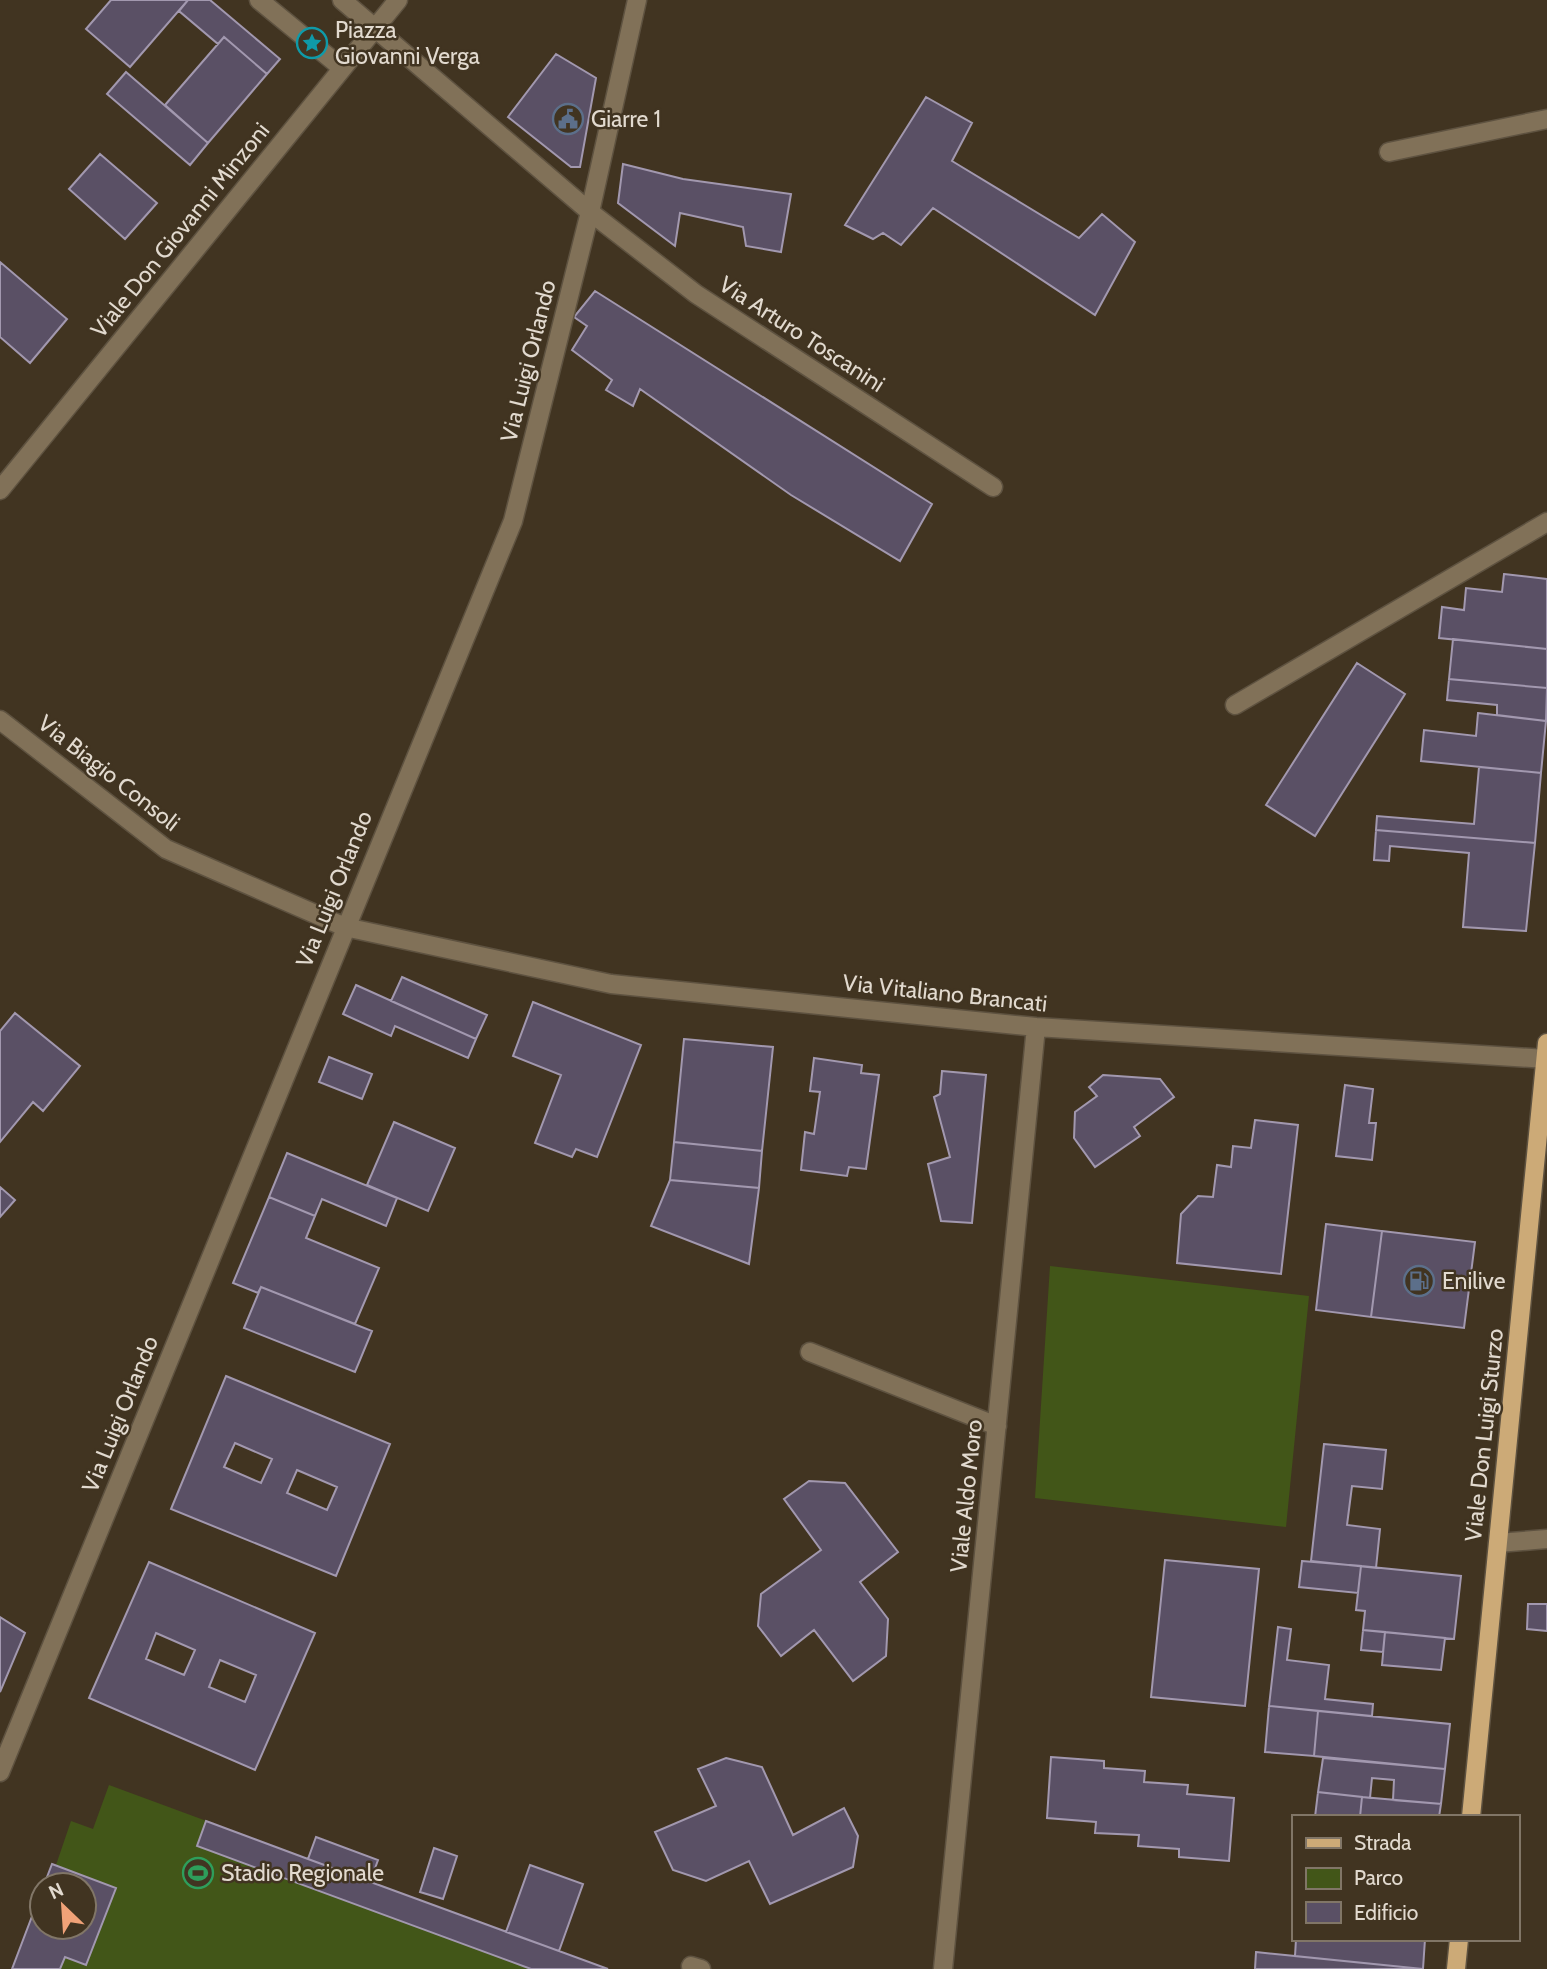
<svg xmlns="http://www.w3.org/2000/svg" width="1547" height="1969" font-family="Cabin,sans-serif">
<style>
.green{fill:#425618}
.building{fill:#5a5065;stroke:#a298af;stroke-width:2;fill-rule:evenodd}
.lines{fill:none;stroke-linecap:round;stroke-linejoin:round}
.minor-casing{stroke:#5e5240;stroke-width:21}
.major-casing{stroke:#5e5240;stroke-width:21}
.minor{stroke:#817158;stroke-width:18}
.major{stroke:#ca7;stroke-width:18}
.labels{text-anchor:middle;stroke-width:5;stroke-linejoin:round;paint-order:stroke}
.poi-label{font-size:23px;fill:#e2dacf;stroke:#413421;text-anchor:start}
.street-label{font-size:23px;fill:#e2dacf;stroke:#413421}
</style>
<rect width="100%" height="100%" fill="#413421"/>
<path class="green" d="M1050,1266L1309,1296L1286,1527L1035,1498Z
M109,1785L608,1969H12L42,1890V1927H84V1885H44L52,1864L56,1865L71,1821L93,1829Z"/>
<path class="building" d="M111,0H188L130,67L86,29Z
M188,0H210L280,59L267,74L224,37L218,44L179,11Z
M224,37L267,74L208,143L165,105Z
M556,54L596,78L580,167H571L508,117Z
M126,72L208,143L190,165L107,94Z
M926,97L972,123L952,161L1079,238L1102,214L1135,242L1095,315L933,208L901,245L883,233L873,239L845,225Z
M100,154L157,203L125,239L69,189Z
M623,164L683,179L791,194L781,252L746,246L743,227L680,213L675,246L618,203Z
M0,262L67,319L30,363L0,337Z
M595,291L932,504L900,561L791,495L640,389L633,406L606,390L612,380L572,350L587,326L574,317Z
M1504,574L1547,579V649L1439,638L1442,607L1464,610L1466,588L1502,592Z
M1453,639L1547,649V688L1449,679Z
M1357,663L1405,694L1315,836L1266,805Z
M1449,679L1547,688L1546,721L1497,715V705L1447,700Z
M1478,713L1546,721L1541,773L1421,761L1424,730L1476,736Z
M1479,767L1541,773L1535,843L1376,830L1377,816L1474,824Z
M1376,830L1535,843L1526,931L1463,927L1469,853L1390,846L1389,861L1374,860Z
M402,977L487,1015L476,1039L391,1001Z
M356,985L476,1039L468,1058L395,1026L391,1036L343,1014Z
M533,1002L641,1045L597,1157L576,1149L572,1157L535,1143L561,1075L513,1056Z
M15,1013L80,1066L43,1111L33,1102L0,1142V1031Z
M684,1039L773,1047L762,1151L674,1142Z
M329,1057L372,1074L362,1099L319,1082Z
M814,1058L862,1065L861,1073L879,1075L866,1169L849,1167L847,1176L801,1170L805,1132L814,1134L820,1092L810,1091Z
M942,1071L986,1075L972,1223L941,1221L928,1164L950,1157L934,1097L940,1094Z
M1103,1075L1160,1079L1174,1097L1134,1127L1140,1136L1095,1167L1074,1138L1075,1112L1097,1096L1089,1087Z
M1345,1085L1373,1089L1369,1123H1376L1372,1160L1336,1156Z
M1255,1120L1298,1125L1281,1274L1177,1263L1181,1214L1198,1196L1213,1197L1217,1165L1231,1167L1233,1146L1251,1148Z
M394,1122L455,1148L428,1211L367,1185Z
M674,1142L762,1151L759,1188L670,1180Z
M287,1153L397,1198L386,1226L322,1199L315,1216L269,1197Z
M670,1180L759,1188L749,1264L651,1226Z
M0,1187L15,1200L0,1217Z
M269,1197L315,1216L306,1238L379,1268L355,1324L261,1287L258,1293L233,1283Z
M1326,1224L1382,1231L1371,1317L1316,1310Z
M1382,1231L1475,1242L1464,1328L1371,1317Z
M261,1287L372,1331L355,1372L244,1328Z
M226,1376L390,1444L336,1576L171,1509ZM235,1443L272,1459L261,1483L224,1467ZM297,1470L337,1487L327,1510L287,1493Z
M1324,1444L1386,1450L1382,1489L1352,1486L1347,1525L1380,1529L1376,1568L1311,1561Z
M809,1481L845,1483L898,1552L860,1582L888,1619L886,1656L853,1681L814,1630L781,1656L758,1626L761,1594L821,1550L784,1499Z
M1165,1560L1259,1569L1245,1706L1151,1697Z
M1302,1561L1361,1566L1358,1593L1299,1587Z
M149,1562L315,1633L255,1770L89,1698ZM156,1633L195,1650L184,1675L146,1659ZM220,1660L256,1675L245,1702L209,1687Z
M1361,1566L1461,1576L1454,1639L1363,1630L1365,1611L1356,1610Z
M1528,1604H1547V1631L1527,1629Z
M0,1617L25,1633L0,1692Z
M1278,1627L1291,1629L1287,1660L1329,1665L1325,1699L1373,1704L1372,1716L1269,1706Z
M1363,1630L1385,1632L1383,1652L1361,1650Z
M1385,1632L1445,1638L1441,1670L1382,1665Z
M1269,1706L1318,1711L1314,1756L1265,1752Z
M1318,1711L1450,1724L1445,1769L1314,1756Z
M1051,1757L1104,1761V1768L1145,1771L1144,1782L1188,1785L1187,1794L1234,1798L1229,1861L1179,1857V1849L1138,1846L1139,1835L1095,1833L1096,1822L1047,1818Z
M726,1758L762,1767L793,1835L844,1808L858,1836L853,1867L770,1904L749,1861L706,1881L673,1870L655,1832L716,1806L698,1769Z
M1323,1758L1445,1769L1441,1804L1393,1800L1394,1780L1372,1778L1370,1798L1318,1792Z
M1318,1792L1362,1797L1360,1817H1315Z
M1362,1797L1441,1804L1439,1817H1360Z
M206,1821L308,1859L608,1969H531L197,1846Z
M316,1837L378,1860L370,1882L308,1859Z
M434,1848L457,1856L443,1899L420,1892Z
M52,1864L116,1888L86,1965L65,1957L60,1969H12L42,1890V1927H84V1885H44Z
M530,1865L583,1884L559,1951L506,1932Z
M1296,1939H1425L1423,1969L1295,1956Z
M1256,1952L1295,1956L1423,1969H1255Z"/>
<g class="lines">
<g class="minor-casing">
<path id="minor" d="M259,0L342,68
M342,0L590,212L696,294L993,487
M1389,152L1547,119
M0,490L398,0
M1235,705L1547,522
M0,720L166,849L345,927L611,984L1036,1027L1547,1059
M810,1352L997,1426
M1498,1543L1547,1539
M0,1772L513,521L590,212L637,0
M691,1966L701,1969
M943,1969L1036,1027"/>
</g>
<g class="major-casing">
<path id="major" d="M1471,1817L1547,1043
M1456,1969L1459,1939"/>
</g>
<use href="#minor" class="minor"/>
<use href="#major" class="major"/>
</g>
<defs>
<g id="sight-ring" transform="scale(1.575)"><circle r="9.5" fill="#413421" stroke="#0f9aa8" stroke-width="1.5"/><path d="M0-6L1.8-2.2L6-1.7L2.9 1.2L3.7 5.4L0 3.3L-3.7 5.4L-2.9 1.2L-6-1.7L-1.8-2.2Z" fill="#0f9aa8"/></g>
<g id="civic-ring" transform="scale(1.575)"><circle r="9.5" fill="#413421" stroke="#5c6f8a" stroke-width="1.5"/><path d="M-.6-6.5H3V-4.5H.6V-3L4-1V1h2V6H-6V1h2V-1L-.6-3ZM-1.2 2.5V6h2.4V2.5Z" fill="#5c6f8a"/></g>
<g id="fuel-ring" transform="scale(1.575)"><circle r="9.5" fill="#413421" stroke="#5c6f8a" stroke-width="1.5"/><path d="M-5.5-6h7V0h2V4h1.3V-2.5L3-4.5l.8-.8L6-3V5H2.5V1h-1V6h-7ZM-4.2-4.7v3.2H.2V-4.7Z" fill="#5c6f8a"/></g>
<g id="stadium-ring" transform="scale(1.575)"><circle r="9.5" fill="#413421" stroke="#2e9e5b" stroke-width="1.5"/><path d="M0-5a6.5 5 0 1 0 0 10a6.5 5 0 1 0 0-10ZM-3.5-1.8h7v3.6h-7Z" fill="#2e9e5b"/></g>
</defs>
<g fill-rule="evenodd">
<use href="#sight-ring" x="312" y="43"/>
<use href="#civic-ring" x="568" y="119"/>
<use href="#fuel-ring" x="1419" y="1281"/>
<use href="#stadium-ring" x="198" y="1873"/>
</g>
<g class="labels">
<g class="poi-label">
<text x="335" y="38">Piazza<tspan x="335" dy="26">Giovanni Verga</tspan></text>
<text x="591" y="127">Giarre 1</text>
<text x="1442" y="1289">Enilive</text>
<text x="221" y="1881">Stadio Regionale</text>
</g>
<g class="street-label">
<text transform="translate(180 230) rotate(-51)" y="8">Viale Don Giovanni Minzoni</text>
<text transform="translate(802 334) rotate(33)" y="8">Via Arturo Toscanini</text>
<text transform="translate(528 361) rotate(-76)" y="8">Via Luigi Orlando</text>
<text transform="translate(109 773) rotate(38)" y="8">Via Biagio Consoli</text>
<text transform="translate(334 889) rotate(-68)" y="8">Via Luigi Orlando</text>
<text transform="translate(945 993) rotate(6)" y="8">Via Vitaliano Brancati</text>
<text transform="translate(120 1414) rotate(-68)" y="8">Via Luigi Orlando</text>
<text transform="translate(1484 1435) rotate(-84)" y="8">Viale Don Luigi Sturzo</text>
<text transform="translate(966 1496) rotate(-84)" y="8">Viale Aldo Moro</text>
</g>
</g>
<rect x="1292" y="1815" width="228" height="126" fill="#413421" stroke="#817667" stroke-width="2"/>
<rect x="1306" y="1838" width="35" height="10" fill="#ccaa77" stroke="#817667" stroke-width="2"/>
<text x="1354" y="1850" font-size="21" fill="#e2dacf">Strada</text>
<rect x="1306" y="1868" width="35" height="21" fill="#425618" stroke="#817667" stroke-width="2"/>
<text x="1354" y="1885" font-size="21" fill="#e2dacf">Parco</text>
<rect x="1306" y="1902" width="35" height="21" fill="#5a5065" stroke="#817667" stroke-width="2"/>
<text x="1354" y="1920" font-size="21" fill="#e2dacf">Edificio</text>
<g transform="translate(63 1906) rotate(335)"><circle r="33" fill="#413421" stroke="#817667" stroke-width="2"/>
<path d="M0-5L12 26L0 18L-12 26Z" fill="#f0a278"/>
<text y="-10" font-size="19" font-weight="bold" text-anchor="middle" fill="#e2dacf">N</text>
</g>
</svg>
